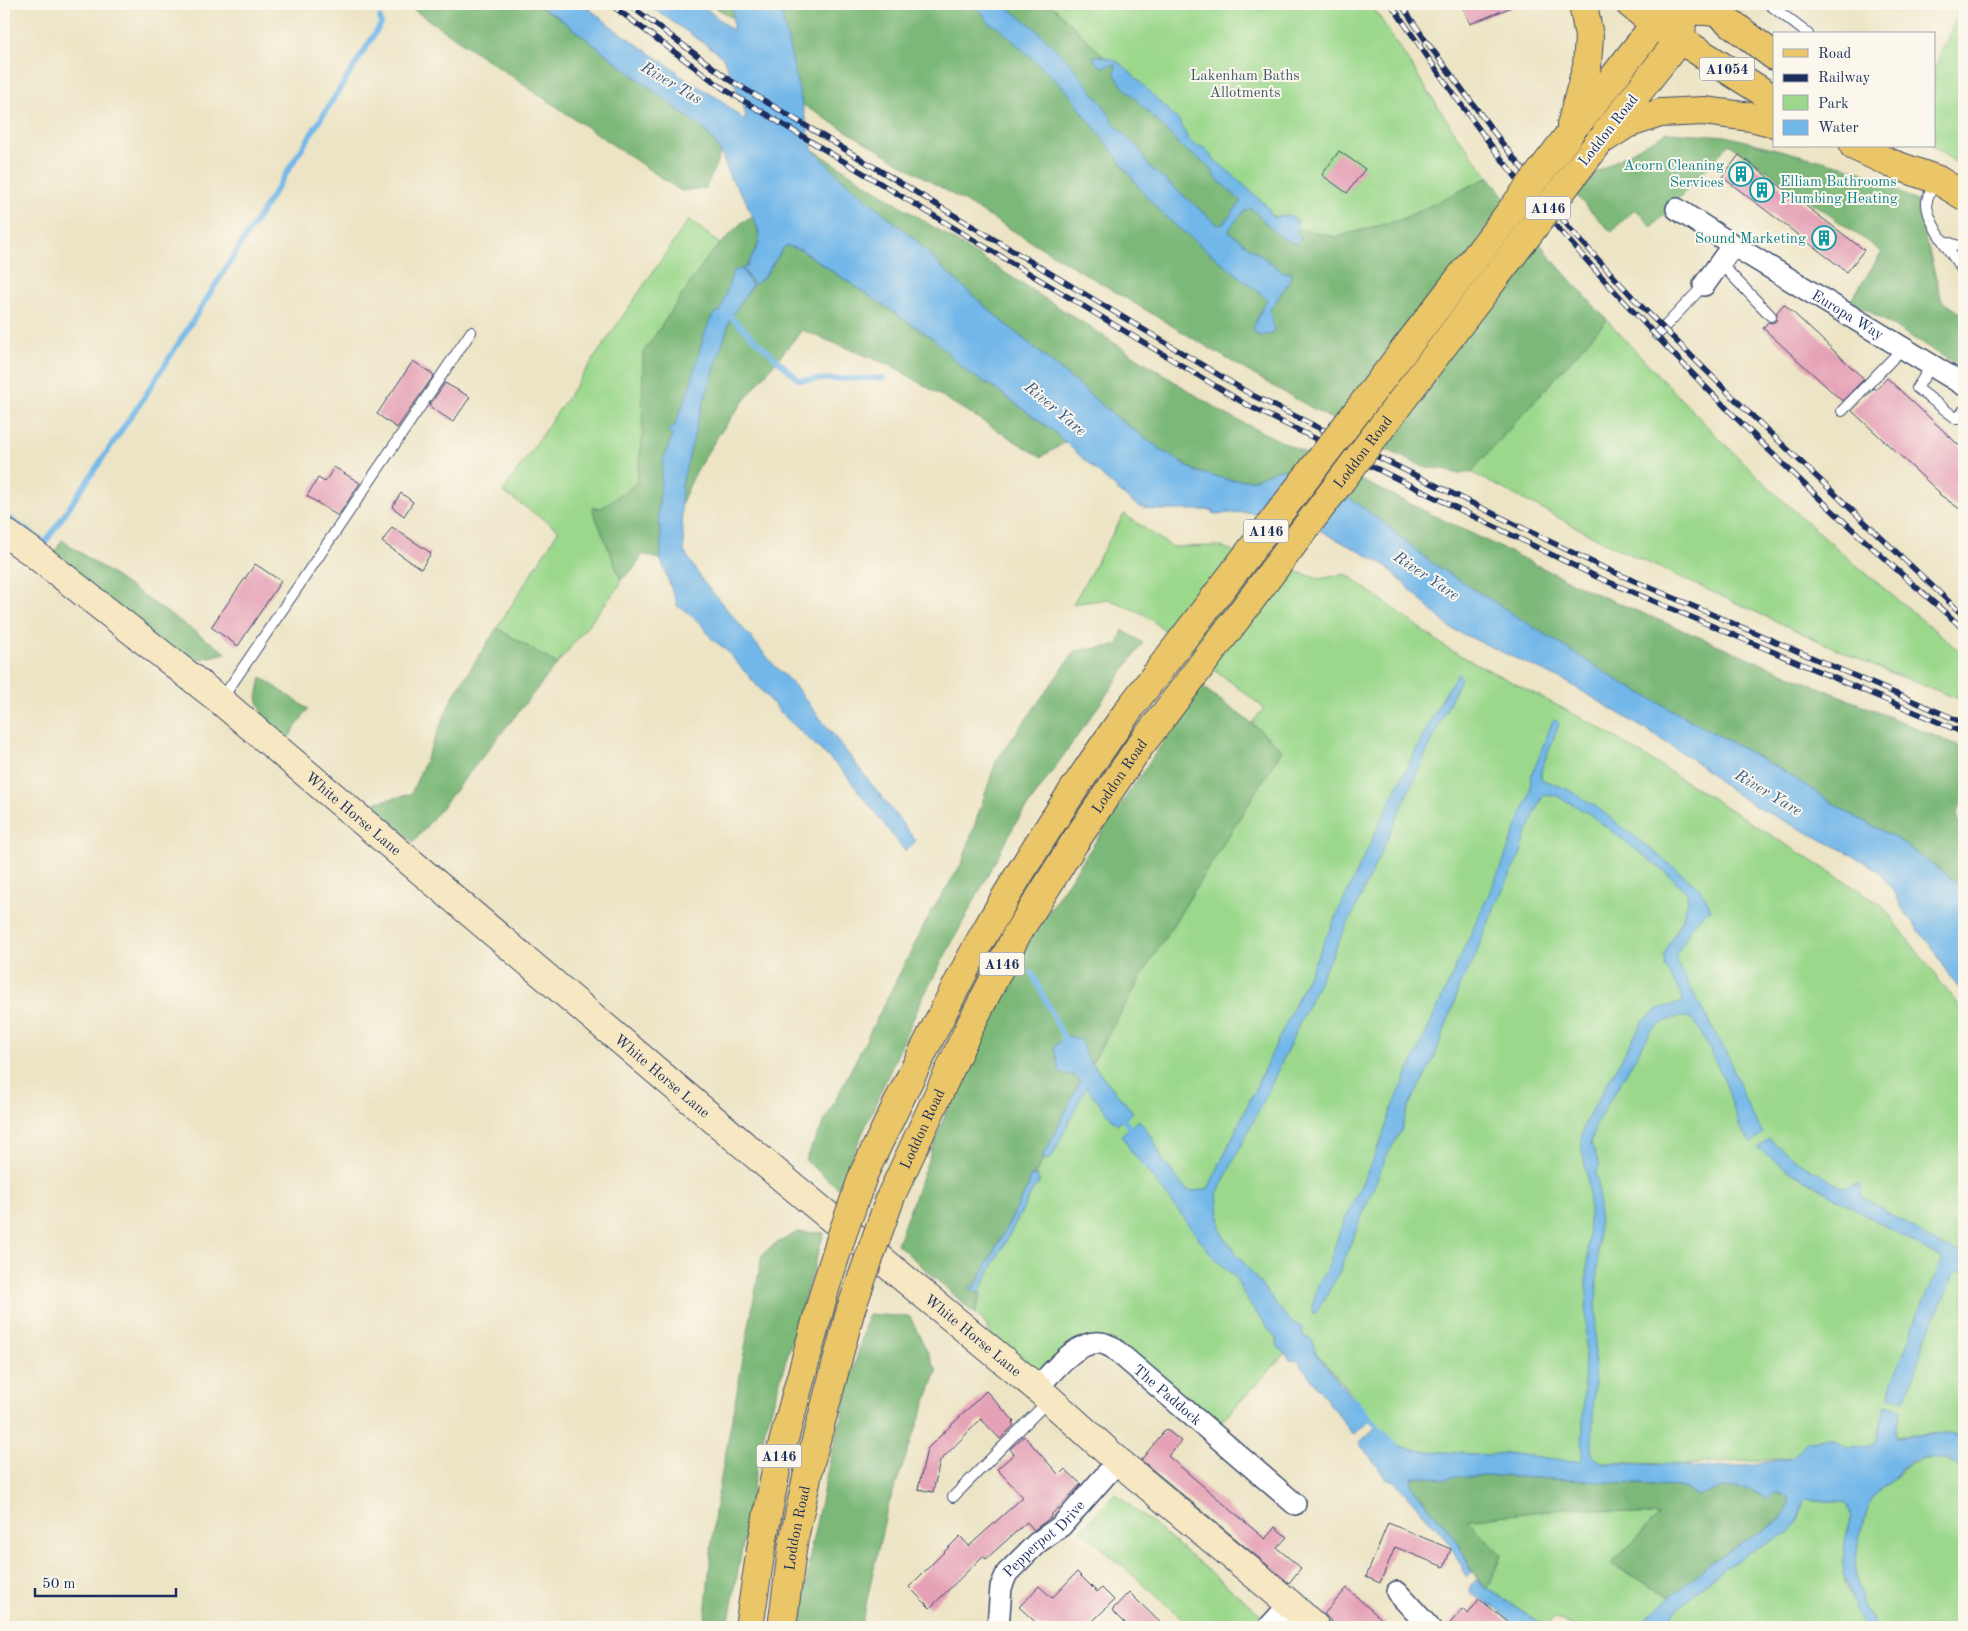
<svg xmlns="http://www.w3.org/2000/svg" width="1968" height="1631" font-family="'Old Standard TT',serif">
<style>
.green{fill:#9bd88c;stroke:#5b8475}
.forest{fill:#7cb878;stroke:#4c746b}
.water{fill:#72b7e9;stroke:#4673a4}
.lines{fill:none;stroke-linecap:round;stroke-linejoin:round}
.stream{stroke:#72b7e9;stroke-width:5.5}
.building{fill:#e5a1b6}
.lane-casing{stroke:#3a4a6d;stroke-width:12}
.street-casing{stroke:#3a4a6d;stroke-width:24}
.secondary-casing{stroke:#3a4a6d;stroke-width:30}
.primary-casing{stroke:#3a4a6d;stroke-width:30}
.highway-casing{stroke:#3a4a6d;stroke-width:30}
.lane{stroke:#fff;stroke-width:10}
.street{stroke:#fff;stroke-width:21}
.secondary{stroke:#f7e8c3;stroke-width:28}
.primary{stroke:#ebc669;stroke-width:28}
.highway{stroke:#ebc669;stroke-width:28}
.rail-casing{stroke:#1b2f5e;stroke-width:5.5}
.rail{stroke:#fbf7ec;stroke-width:4;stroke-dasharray:11;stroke-linecap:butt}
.highway-bridge-casing{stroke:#3a4a6d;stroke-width:30;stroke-linecap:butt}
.highway-bridge{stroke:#ebc669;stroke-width:28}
.labels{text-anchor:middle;stroke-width:4;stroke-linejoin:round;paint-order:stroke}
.shield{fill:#fbf7ec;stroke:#5e6b89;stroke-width:1}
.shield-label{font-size:14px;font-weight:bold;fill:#1b2f5e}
.park-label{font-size:15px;fill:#3b596a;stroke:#fbf7ec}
.street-label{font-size:15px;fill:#1b2f5e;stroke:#fbf7ec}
.culture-label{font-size:15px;fill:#0d838f;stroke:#fbf7ec;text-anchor:end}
.water-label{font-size:16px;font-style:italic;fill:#355888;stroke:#fbf7ec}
</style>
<rect width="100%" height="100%" fill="#fbf7ec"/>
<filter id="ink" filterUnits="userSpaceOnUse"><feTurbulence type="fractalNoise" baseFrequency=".02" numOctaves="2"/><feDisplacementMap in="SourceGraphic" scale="10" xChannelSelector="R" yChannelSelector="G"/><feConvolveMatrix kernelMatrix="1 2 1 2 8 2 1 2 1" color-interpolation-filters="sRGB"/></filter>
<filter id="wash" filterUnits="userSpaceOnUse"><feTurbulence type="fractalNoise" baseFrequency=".0096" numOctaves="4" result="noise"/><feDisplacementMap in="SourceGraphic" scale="20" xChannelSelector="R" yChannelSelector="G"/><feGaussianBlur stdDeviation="1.12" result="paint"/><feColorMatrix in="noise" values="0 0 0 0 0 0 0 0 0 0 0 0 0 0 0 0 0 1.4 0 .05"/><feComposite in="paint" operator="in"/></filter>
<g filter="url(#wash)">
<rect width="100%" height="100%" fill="#ece4c4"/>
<path class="green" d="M1051,4H1371L1456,134L1489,177L1400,220L1336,237L1294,228L1251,203Z
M1962,4H1964V168L1932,146H1934V70Z
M689,219L720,244L707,258L642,444L636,484L601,508H593L621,580L620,585L557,664L497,628L559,530L503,492Z
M1607,320C1652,369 1698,418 1746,465C1815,533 1890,594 1964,654V701L1876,667L1614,547L1471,472Z
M1124,514L1172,547L1218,546L1319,579L1346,574L1448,649L1595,725L1881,904L1964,1013V1439C1948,1429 1912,1436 1893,1437L1886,1405L1877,1439L1871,1445L1846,1448L1834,1439L1808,1441L1793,1458L1682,1465L1571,1461L1505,1453L1490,1455L1411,1450L1393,1443L1303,1337L1286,1353L1214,1429L1110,1338L1041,1380L1001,1350L983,1320L975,1314L982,1292L980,1290L1033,1190L1039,1183L1038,1177L1035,1175L1044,1158L1047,1160L1052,1156L1086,1087L1133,1113L1092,1063L1151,960L1282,750L1252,723L1264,708L1144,614L1108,599L1073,604Z
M1939,1458L1964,1468V1627H1876L1860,1596L1856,1575L1857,1545L1867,1508L1873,1496L1895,1478L1906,1466L1924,1459Z
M1115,1493L1266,1618L1258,1627H1192L1081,1530Z
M1807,1499L1845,1503L1849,1507L1852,1513L1843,1551L1845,1585L1864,1627H1658L1725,1567L1798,1521L1803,1503Z
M1573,1507L1659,1516L1611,1564L1671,1597L1636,1627H1576L1555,1618L1547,1627L1488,1589L1501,1554L1466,1520Z"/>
<path class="forest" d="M405,4H536L558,17L707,132L721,152L706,188L681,191Z
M710,4H1051L1251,203L1294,228L1336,237L1400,220L1489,177L1556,264L1607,320L1471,472L1459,474L1443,469L1426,468L1381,447L1266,382L803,105L788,61L754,32Z
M1667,132L1726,136L1861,171L1916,201L1942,301L1964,315V369L1851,300L1882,252L1729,144L1652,227L1635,209L1611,232L1570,189L1615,161Z
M812,149L1225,414L1592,592L1964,748V796L1957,813L1964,839V888L1897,839L1848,813L1785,772L1617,680L1581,658L1429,561L1384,523L1279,469L1253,480H1230L1197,472L1163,451L1120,420L989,310L939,265L915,239L841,178Z
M753,217C763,239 758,245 747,266L764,277L784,247L787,246L801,250L934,339L967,372L990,385L1052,430L1066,442L1041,457L896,368L802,330C765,376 723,421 695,474C681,502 671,531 661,560L643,554L635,567L621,580L592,508H601L636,484L642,444L643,353L707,258L742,222Z
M62,540L226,653L185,663L53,555Z
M497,628L557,664L413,843L373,803L411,794L453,696Z
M1123,630L1143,643L1015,824L922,999L838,1188L805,1160L930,914L962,863L996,761L1075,651L1118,645Z
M261,677L308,709L285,743L265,722L257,698Z
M1201,686L1258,728L1282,750L1151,960L1092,1063L1087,1058L1079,1039L1074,1075L1081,1081L1046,1152H1043C1044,1162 1037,1173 1029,1178V1185L975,1287L972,1285L970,1288L980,1294L975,1314L897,1244L950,1101L1033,934Z
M798,1232L824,1233L760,1447L728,1627H704L715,1511L762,1255L773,1245Z
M868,1314L910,1317L937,1371L887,1509L861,1627H801L811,1548L828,1468Z
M1419,1476H1500L1672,1486L1688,1489L1698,1496C1721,1485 1747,1483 1766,1500L1775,1492L1789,1500L1783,1518L1707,1565L1671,1597L1611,1564L1658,1516L1573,1507L1467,1520L1501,1554L1488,1589C1470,1577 1468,1556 1456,1540C1443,1522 1427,1505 1413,1488L1411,1482L1413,1477Z"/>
<path class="water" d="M536,4H583L616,30L678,72L677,74L719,99L744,120L746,117L743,104L723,58L714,50L651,7L650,4H701L733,31V4H781L782,15L812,149L841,178L915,239L939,265L989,310L1120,420L1163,451L1197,472L1230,480H1253L1279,469L1311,470L1384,523L1429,561L1617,680L1785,772L1848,813L1897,839L1964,888V934H1962L1960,940L1964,950V995L1948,974L1936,953L1901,907L1895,893L1879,871L1849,853L1756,807L1726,787L1696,762L1656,736L1567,682L1450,628L1385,565L1293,516L1247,512L1213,514V510H1154L1139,507L1123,495L1052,430L990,385L967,372L934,339L801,250L787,246L784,247L764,277L754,285L743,269L747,266L759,244V231L744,197L730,178L721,152L707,132L558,17Z
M976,4H1003L1036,29L1070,63L1103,105L1115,125L1139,149L1150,167L1218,225L1223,224L1240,203V200L1217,179L1209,166L1183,148L1121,84L1115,74L1116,64L1102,67L1094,61V56C1105,55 1116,60 1124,66L1180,122L1188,139L1193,144L1205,148L1214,160L1226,169L1268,207L1272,218L1287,215L1297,220V232L1301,239L1296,244C1275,238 1267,222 1251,208L1243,212L1228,231L1283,272H1291L1290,280L1270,310L1274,330L1271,334L1260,336L1256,334L1253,327L1267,299L1169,220L1146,196L1066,90L998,27L989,23Z
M742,269L752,286L731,317L698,420L682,484L681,504L684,551L702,580L774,665L795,686L916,841L905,851L842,770L782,714L725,649L711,638L702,625L684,609L678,607L661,560V535L658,514L663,461L672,436L669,432L670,428L674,427C682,407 690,388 695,368C701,347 703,333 714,313L720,312L733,271Z
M1458,673L1460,675V679L1356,907L1321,977L1267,1094L1217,1194L1220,1228L1223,1236L1288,1319L1296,1325L1302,1326L1303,1337L1312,1339L1315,1352L1370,1420L1353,1435L1298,1361L1290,1360L1286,1353L1278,1347L1276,1338L1250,1305L1235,1277L1212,1256L1175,1206L1131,1151L1122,1134L1139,1120L1153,1139L1163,1160L1185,1189L1191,1191L1206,1190L1209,1187L1394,793L1444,695Z
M1553,720L1557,721L1559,724L1541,771V779L1567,789L1595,806L1694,883C1702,891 1707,899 1711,910C1694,916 1685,941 1676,955V961L1729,1058L1751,1114L1763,1133L1752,1143L1739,1126L1725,1081L1696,1023C1685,1009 1662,1022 1651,1031L1595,1126L1591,1144L1600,1165L1596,1173L1599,1191V1212L1592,1455L1599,1461L1607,1463L1682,1465L1698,1468L1734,1467L1793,1458L1807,1441L1834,1439L1846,1448L1870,1445L1877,1439L1886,1404L1902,1409L1895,1433L1897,1438C1914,1436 1950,1429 1964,1439V1468C1946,1459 1926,1453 1906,1465C1901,1468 1898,1475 1893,1479C1887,1485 1878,1490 1873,1497C1862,1512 1855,1555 1856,1574C1857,1594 1867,1610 1876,1627H1864L1861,1623C1851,1599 1841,1577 1843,1551C1844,1535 1858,1516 1845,1503L1807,1499L1803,1503L1798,1521L1790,1531L1725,1567L1658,1627H1636L1707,1565L1783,1518L1789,1500L1788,1497L1775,1492L1767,1500C1747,1483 1721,1485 1698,1496L1688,1489L1672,1486L1500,1476H1465L1444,1479L1419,1476L1413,1477L1411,1482L1413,1488L1457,1541L1472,1572L1467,1577L1448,1541L1394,1481L1388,1480L1385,1478L1378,1467L1359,1443L1377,1426L1393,1443L1411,1450L1488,1455L1505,1453L1571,1461H1579L1582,1458L1589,1214C1589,1203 1589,1193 1588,1182C1585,1158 1576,1144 1586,1120L1644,1020L1658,1009L1683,1002V998L1665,966L1664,955L1682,919L1688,901L1687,892L1669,875L1588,813L1557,796L1548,794L1542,797L1527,833L1521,853L1495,906L1472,964L1459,986L1453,1007L1433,1061L1409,1105L1401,1131L1386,1157L1337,1277L1316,1313H1313L1312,1308L1318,1284L1329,1265L1339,1233L1379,1146L1393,1106L1501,867L1530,793L1531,777Z
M1067,1036L1080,1039L1087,1058L1133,1112L1117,1125L1086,1087L1052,1157L1047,1160L1044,1158L1043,1152H1046L1080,1081L1074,1075L1060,1073L1054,1047Z
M1769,1139L1797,1161L1844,1188L1859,1184L1861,1186V1196L1942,1246L1964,1253V1270L1956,1272L1953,1277L1933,1321L1904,1400L1888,1396L1918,1314L1941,1263V1258L1791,1172L1758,1148Z
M1035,1175L1038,1177L1039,1183L1033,1190L980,1290L982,1292L980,1294L970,1288L972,1285L975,1287L1029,1185V1178Z
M1477,1579L1480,1584L1547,1627H1519L1511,1622L1503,1613L1469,1592L1470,1586Z"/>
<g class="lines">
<path class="stream" d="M646,4L651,7
M731,317L799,380L883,378
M138,407L381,24L380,18
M4,515L45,543L136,409
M1032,973L1063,1036L1068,1044
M1120,1114L1133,1133
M1352,1398L1398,1449"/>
</g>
<g id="blocks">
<path class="building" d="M1462,4H1519L1470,24Z
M1339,151L1365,169L1347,193L1322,175Z
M1739,155L1864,250L1847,272L1722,177Z
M1784,304L1864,379L1842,401L1763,328L1768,322L1772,323L1776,321L1777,312Z
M413,361L434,375L397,428L377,414Z
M1887,378L1964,450V512L1939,494L1940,493L1852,411L1874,388L1876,390Z
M445,383L470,397L453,422L429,406Z
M334,467L360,483L338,516L307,496L318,478L325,482Z
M401,493L413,502L404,516L392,507Z
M392,527L431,553L421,569L382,542Z
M255,564L281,581L238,646L211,627Z
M986,1391L1014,1421L1012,1423L1014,1425L1000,1439L981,1419L940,1461L933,1492L918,1489L927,1449Z
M1166,1429L1181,1441L1168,1456L1265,1539L1275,1527L1287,1537L1277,1548L1301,1568L1289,1583L1141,1460Z
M1024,1436L1059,1475L1065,1469L1081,1484L1051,1515V1517L1034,1530L1027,1522L986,1559L983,1556L930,1608L909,1587L960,1536L969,1546L1023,1497L997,1469L1014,1454L1010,1449Z
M1388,1523L1451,1549L1444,1567L1395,1547L1380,1583L1366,1577Z
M1077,1572L1097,1592L1102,1588L1114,1600L1087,1627H1041L1019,1607L1039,1586L1052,1598Z
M1347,1588L1371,1610L1391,1627H1337L1324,1614Z
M1129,1592L1139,1602L1165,1627H1129L1112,1610Z
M1479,1599L1514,1627H1447L1462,1609L1468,1614Z"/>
</g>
</g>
<g filter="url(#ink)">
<use href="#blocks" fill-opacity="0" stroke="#3a4a6d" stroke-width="1"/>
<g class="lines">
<g class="lane-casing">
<path id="lane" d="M1769,4L1808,34
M1938,180C1934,186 1927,195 1927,201C1925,221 1953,255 1963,271
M1944,241L1964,248
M1720,263L1771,316
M1657,335L1704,285
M1932,365L1917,388L1957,419L1964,410
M1842,411L1903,348
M221,700L471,332
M953,1497L1049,1400"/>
</g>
<g class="street-casing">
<g id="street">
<path id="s1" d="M1677,209L1733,245L1964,385"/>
<path d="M1704,285L1733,245"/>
<path id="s2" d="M1037,1388C1052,1373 1077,1339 1101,1343C1104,1343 1109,1346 1112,1347L1295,1504"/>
<path d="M1397,1592L1429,1627"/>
<path id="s3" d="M998,1627L1001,1587L1007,1573L1037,1543L1061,1526L1118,1461"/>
<path d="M1269,1627L1290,1604"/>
</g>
</g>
<g class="secondary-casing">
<g id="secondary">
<path id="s4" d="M4,532L32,552L221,701L785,1180L1037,1388L1118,1461L1290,1604L1315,1627"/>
</g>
</g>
<g class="primary-casing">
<path id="primary" d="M1630,4L1655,24L1774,99
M1706,4L1774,56
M1854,146L1890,163L1938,180L1964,196"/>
</g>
<g class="highway-casing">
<g id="highway">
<path d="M1571,125L1587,66L1589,36L1583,4"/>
<path d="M1606,133L1680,39C1684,22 1682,16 1670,4"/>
<path d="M1568,136L1655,24C1676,10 1691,9 1716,12"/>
<path d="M1599,142L1627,124L1660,113L1704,111L1751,117L1774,123"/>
<path d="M1401,354L1478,254"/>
<path d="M1424,371L1497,275"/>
<path d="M864,1173C901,1096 938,1019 979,943C1024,862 1076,784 1130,708"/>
<path id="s5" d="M891,1196L971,1024L1017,934L1076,840L1139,747L1157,724"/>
<path d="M749,1627L761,1549L777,1465L825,1289"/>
<path id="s6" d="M782,1627L793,1543L810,1463L851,1309"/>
</g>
</g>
<use href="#lane" class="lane"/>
<use href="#street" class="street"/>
<use href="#secondary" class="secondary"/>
<use href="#primary" class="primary"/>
<use href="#highway" class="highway"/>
<g class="rail-casing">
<path id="rail" d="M610,4L724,89L1247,405L1597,577L1964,733
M628,4L730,80L1252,395L1602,567L1964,723
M1391,4C1445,83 1501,164 1565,236C1688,376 1823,507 1964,629
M1401,4L1426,41L1502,143L1572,231L1638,303L1744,408L1964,616"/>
</g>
<use href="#rail" class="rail"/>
<g class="highway-bridge-casing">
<g id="highway-bridge">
<path d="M1478,254L1568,136"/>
<path d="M1497,275L1599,142"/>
<path d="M1130,708L1401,354"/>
<path id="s7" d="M1157,724L1424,371"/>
<path d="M825,1289L842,1235L864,1173"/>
<path d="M851,1309L891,1196"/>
</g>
</g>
<use href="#highway-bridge" class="highway-bridge"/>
</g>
</g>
<defs>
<g id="building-ring" transform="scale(1.25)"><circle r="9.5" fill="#fbf7ec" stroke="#0f9aa8" stroke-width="1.5"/><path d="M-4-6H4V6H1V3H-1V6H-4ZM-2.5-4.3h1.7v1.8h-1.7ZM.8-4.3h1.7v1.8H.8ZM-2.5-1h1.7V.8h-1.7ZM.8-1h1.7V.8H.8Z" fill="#0f9aa8"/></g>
</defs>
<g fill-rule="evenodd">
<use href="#building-ring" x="1741" y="174"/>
<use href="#building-ring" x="1762" y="190"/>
<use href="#building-ring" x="1824" y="238"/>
</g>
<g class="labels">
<g class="shield">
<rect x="1699.5" y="57.5" width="55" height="23" rx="4"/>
<rect x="1525.5" y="196.5" width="45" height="23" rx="4"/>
<rect x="1243.5" y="519.5" width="45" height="23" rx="4"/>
<rect x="979.5" y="952.5" width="45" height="23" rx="4"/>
<rect x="756.5" y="1444.5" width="45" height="23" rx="4"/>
</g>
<g class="shield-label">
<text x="1727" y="74">A1054</text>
<text x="1548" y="213">A146</text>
<text x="1266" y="536">A146</text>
<text x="1002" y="969">A146</text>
<text x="779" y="1461">A146</text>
</g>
<g class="park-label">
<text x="1245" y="80">Lakenham Baths<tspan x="1245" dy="17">Allotments</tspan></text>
</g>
<g class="street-label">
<text transform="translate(1608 130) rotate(-52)" y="5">Loddon Road</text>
<text dy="5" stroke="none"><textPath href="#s1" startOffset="201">Europa Way</textPath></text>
<text dy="5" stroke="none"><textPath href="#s7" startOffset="341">Loddon Road</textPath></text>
<text dy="5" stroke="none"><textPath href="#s5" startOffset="479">Loddon Road</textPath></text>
<text dy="5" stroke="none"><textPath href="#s4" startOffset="449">White Horse Lane</textPath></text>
<text dy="5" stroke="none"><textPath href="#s4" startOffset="854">White Horse Lane</textPath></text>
<text dy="5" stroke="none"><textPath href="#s5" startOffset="74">Loddon Road</textPath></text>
<text dy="5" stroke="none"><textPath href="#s4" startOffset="1259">White Horse Lane</textPath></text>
<text dy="5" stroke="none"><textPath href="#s2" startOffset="166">The Paddock</textPath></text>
<text dy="5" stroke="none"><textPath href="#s6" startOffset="100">Loddon Road</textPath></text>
<text dy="5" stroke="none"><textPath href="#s3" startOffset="106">Pepperpot Drive</textPath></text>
</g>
<g class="culture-label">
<text x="1724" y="170">Acorn Cleaning<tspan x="1724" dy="17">Services</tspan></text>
<text x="1780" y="186" text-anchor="start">Elliam Bathrooms<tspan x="1780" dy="17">Plumbing Heating</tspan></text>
<text x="1806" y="243">Sound Marketing</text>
</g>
<g class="water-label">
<text transform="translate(672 82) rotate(31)" y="6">River Tas</text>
<text transform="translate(1056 408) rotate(40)" y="6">River Yare</text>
<text transform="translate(1427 575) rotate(34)" y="6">River Yare</text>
<text transform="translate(1769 792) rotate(31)" y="6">River Yare</text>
</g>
</g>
<rect width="1968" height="1631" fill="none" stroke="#fbf7ec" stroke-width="20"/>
<rect x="1773" y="32" width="162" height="115" fill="#fbf7ec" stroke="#a1a7b3"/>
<rect x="1783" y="49" width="25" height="8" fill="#ebc669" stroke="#a1a7b3"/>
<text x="1818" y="58" font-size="15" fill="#1b2f5e">Road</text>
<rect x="1783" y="74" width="25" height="8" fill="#1b2f5e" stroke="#a1a7b3"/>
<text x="1818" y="82" font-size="15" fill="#1b2f5e">Railway</text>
<rect x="1783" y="95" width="25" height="15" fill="#9bd88c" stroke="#a1a7b3"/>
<text x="1818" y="108" font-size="15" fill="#1b2f5e">Park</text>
<rect x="1783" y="120" width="25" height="15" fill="#72b7e9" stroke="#a1a7b3"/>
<text x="1818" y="132" font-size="15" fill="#1b2f5e">Water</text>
<path d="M35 1588v8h141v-8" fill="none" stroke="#1b2f5e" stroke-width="2.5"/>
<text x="42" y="1588" font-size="15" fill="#1b2f5e" stroke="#fbf7ec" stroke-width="4" paint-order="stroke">50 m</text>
</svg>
